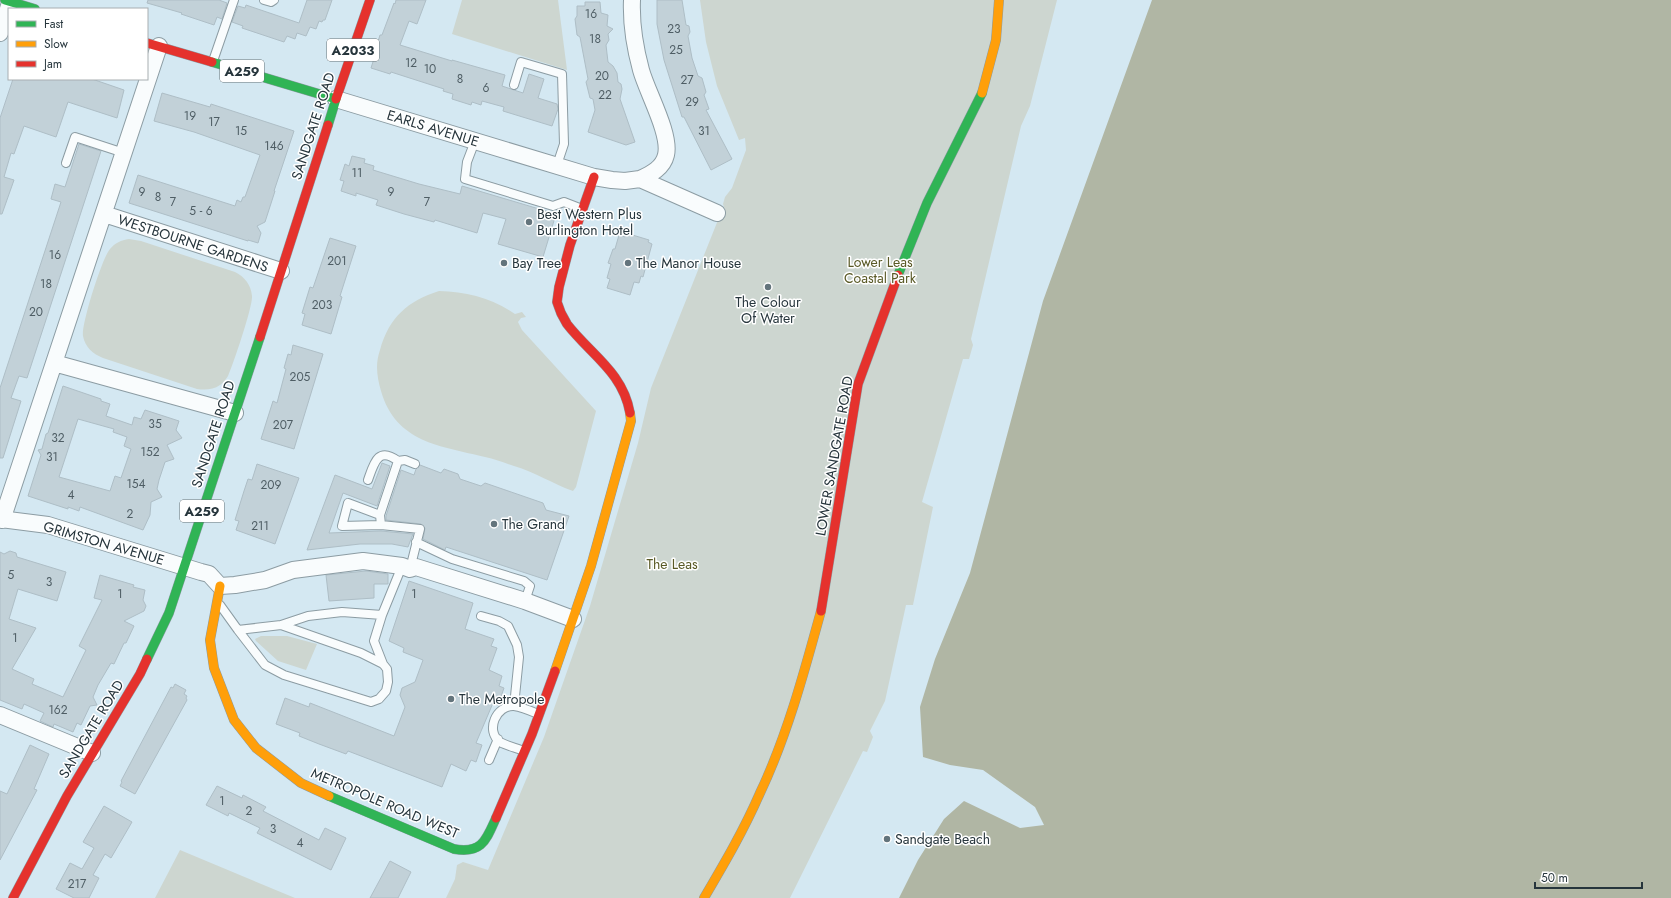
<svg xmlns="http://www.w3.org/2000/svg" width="1671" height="898" font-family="Jost,sans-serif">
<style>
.green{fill:#cdd6d0}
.water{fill:#b0b6a4}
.building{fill:#c2d1d8;stroke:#aebec6;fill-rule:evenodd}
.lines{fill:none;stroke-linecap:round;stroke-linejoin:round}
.lane-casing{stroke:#8c9ca3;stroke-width:10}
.street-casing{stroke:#8c9ca3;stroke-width:18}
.fast-casing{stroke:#8c9ca3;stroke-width:10}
.slow-casing{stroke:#8c9ca3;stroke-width:10}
.jam-casing{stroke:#8c9ca3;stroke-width:10}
.lane{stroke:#f9fcfd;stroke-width:8}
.street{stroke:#f9fcfd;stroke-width:16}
.fast{stroke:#30b455;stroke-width:9}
.slow{stroke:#ff9f0a;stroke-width:9}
.jam{stroke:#e5322d;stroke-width:9}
.poi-dot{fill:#63747c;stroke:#fff;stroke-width:1.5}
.labels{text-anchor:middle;stroke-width:3;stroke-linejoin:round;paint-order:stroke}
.number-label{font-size:12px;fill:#4e5d64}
.shield{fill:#fff;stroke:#677276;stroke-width:1}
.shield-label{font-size:13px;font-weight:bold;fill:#26353c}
.street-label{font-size:14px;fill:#26353c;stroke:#fff}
.poi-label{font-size:14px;fill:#26353c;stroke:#fff;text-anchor:start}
.park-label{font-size:14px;fill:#595925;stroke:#fff}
</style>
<rect width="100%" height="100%" fill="#d4e8f2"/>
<path class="green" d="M462,0H558L567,70L452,34Z
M700,0H1057L1030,106L1021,126L971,339L973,345L969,359H963L922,502L933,507L913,605H906L885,701L870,731L873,737L867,752L863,751L790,898H446L455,879L457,865L463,862L488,870L544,737L590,606L638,443L651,388L718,220L722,219L725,210L723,204L725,197L732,188L746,150L745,138L739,140L717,86L706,42Z
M129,239L141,241L235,272C245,277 251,285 252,296C253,306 233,365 228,376C226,379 223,383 220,385C213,390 205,390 197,389L103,358C93,354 85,347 83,336C81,325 102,258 110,249C115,243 121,240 129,239Z
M439,291C467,292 492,298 515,314L522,312L526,317L521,318L518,322L522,330L596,411L576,487L573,491C553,484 535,472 514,466C505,463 495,459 485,457C441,446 396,443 381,391C377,377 375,364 380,350C389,317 408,301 439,291Z
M261,636H287L317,644L306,670L278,661L256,641L255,639Z
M180,850L295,898H155Z"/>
<path class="water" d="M1152,0H1671V898H899L918,860L944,819L964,801L1020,828L1044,825L1035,807L983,770L950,765L923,757L920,707L935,659L970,573L1043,301Z"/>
<path class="building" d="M148,0H219L227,3L222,19L217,17L214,25L181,14L182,13L147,3Z
M307,0H332L325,20H323L322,22L319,21L316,29L310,27L306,36L297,33L295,39L287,36L284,42L242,28L243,26L232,22L238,6L245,8L246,5L299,23Z
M396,0H426L417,24L409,21L400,45L452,61V60L505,75L502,86L523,93L529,74L544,79L538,98L557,104L558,109L552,126L503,111L504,107L482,101L481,105L472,102L471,105L452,99L453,94L443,91L444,89L391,72L390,74L371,68L378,46L377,45L380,35H382L394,3L395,4Z
M657,0H682L686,25L689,26L690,32L688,36L692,58L698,76L702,78L706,92L704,95L709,109L706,110L732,159L711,170L684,117H682L664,60L657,24Z
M585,2H600L601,13L608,15L607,26L613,29L608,34L609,40L606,45L608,62L613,66L617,73L618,82L621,84L622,89L620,99L635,142L626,145L588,132L595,110L593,99L590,98L586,82L588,79L580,37L577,35L575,19L577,16V6H585Z
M13,79H92L124,90L117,118L68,102L56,137L24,126L14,154L11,153L4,177L14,180L2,214H0V118Z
M162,93L210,107L211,104L294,131L274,191H275L265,222L257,226L261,233L258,243L248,240V241L129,203L138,175L235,206L237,200L241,202L243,197H245L260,155L194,132L154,121Z
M79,144L101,151L27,378L19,376L11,398L21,401L3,458H0V388L61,202L51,199L55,184L65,187Z
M352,156L365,159L364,163L374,166L373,170L419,184L460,194L462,186L556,214L543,257L498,244L506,219L483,213L477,233L435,220L434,222L404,214L376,205L378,200L356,193V196L341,191L344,181L340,180L345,164L349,166Z
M626,233L649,240L648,242L652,244L643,277L641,276L639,283L634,282L630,295L607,288L610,279L607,278L611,264L608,263L613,249H615L619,235L625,237Z
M330,238L356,246L340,296L342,297L331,334L302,325L305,314L302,313L310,287L313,288Z
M293,345L323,354L294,449L261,439L273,401L277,403L286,369L284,368L288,354L291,355Z
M63,386L101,399V401L110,404L106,416L132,425L134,417L141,419L145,410L179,421L176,430L182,438L167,445L174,459L165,462L159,480L157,489L162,497L151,502L150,515L143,530L80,507L79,511L68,507V509L28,496L41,455L38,450L42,449L46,434L48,433ZM78,419L114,429L113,432L127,437L124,446L131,449L121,478L115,476L110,491L59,477Z
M382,463L390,466L377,506L343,493L329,533L381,531L413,534L408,547L392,544H360L307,550L335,475L372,489Z
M257,464L299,478L275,544L236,530L239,521L235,520L244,491L248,479L252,480Z
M420,465L441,473L444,469L458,474L460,479L481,486L485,483L543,503L546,510L569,516L547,580L446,547L445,550L423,539L425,528L421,524L386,520V516L401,470L414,475L416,469Z
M10,551L16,553L17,557L66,572L57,601L18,589L9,619L36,628L12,669L34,679L32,684L63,697L86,650L79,646L102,600L94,598L100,575L134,585L133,587L145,590L143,600L146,606L144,611L124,621L134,626L126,643H124L114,664L111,663L98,685L93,697L97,705L90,706L81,725L77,723L73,732L54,724L53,727L40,721L44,713L24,704L22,709L0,700V552L4,554Z
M366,571L388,574V584H374V598L329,601L326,575Z
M409,581L473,603L465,629L494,639L491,646L497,648L489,670L502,676L499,686L504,688L498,705L493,703L476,743L482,745L476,762L471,760L466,771L451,764L442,787L348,751L346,754L319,744L299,736L300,733L276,724L285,698L309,707L310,703L394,736L405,707L400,695L402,688L415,682L423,660L403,652L404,648L389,641Z
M175,684L186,690L184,694L187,696L186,698L187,700L135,794L120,786L122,782L121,781L171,687L173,688Z
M30,745L49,754L34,789L37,790L0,860V791L7,794Z
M217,786L242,798L243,795L266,807L263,811L319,840L325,828L346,838L331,870L257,833L260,828L229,813L228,816L206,805Z
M104,806L132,822L111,858L105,854L93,875L99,878L89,898H74L56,889L70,863L82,869L94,848L83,842Z
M390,861L411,872L398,898H370Z"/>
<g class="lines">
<g class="lane-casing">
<path id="lane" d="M264,0L271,2L274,0
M213,61L234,0
M514,85L521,62L562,74L564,144L557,165
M475,141L467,162L465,179L553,206L564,202L582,209
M66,163L75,137L124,153
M398,461L405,460L415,464
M368,480C374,463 378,446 398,461L380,515
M381,525L380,515L348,503L342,526L381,525L420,529L410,569
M416,542L452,559L524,581L530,586L525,601
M220,605L238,630L281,625L308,616L342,612L382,615
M481,616L499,621L508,626L517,645L519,657L514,706
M238,630L265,665L284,675L371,702L379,699L386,691L388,682L387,669L383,664L361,653L281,625
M383,664L374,641L382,615L402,566
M524,751C517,748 507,746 500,742C485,731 496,705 514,706C522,707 531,711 538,714
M489,760L498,739"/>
</g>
<g class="street-casing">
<path id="street" d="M632,0C631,23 635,48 641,70C647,92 671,134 666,155C663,168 651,174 640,179
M0,33L11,0
M336,99L594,177L612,180L625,181L640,179L717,213
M104,214L281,271
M54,363L235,413
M0,519L48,525L201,572L209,574L220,586L235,585L265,580L293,570L363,561L402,566L410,569L416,567L525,601L573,619
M2,520L159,46
M0,715L92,753"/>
</g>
<g class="fast-casing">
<path id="fast" d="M5,0L35,9
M212,62L336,99L328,125
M898,275L927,203L982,93
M147,659L169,613L260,337
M329,796L454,849C482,854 486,840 496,818"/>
</g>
<g class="slow-casing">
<path id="slow" d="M982,93L996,40L999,0
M220,586L210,640L214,668L234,720L256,748L301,783L329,796
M555,671L591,566L631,421L630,413
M704,898C724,864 744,830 760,793C787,736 804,673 821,611"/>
</g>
<g class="jam-casing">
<path id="jam" d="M147,43L212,62
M336,99L370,0
M594,177L570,245L559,287L557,302L561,313L567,324C590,354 623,372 630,413
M260,337L328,125
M821,611L858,384L898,275
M496,818L532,734L555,671
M13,898L67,796L140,674L147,659"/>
</g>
<use href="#lane" class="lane"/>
<use href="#street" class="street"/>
<use href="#fast" class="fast"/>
<use href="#slow" class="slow"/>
<use href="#jam" class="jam"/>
</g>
<g class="poi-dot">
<circle cx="529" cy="222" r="4"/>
<circle cx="504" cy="263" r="4"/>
<circle cx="628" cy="263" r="4"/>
<circle cx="768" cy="287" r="4"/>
<circle cx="494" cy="524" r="4"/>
<circle cx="451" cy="699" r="4"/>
<circle cx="887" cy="839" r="4"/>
</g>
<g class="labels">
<g class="number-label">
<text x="591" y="18">16</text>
<text x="674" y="33">23</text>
<text x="595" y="43">18</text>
<text x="676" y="54">25</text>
<text x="411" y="67">12</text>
<text x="430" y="73">10</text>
<text x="602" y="80">20</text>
<text x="460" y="83">8</text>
<text x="687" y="84">27</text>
<text x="486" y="92">6</text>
<text x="605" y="99">22</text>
<text x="692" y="106">29</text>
<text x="190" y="120">19</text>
<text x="214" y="126">17</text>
<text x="241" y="135">15</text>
<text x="704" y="135">31</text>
<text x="274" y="150">146</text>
<text x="357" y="177">11</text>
<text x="142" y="196">9</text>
<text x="391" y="196">9</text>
<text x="158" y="201">8</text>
<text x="173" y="206">7</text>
<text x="427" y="206">7</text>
<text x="201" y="215">5 - 6</text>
<text x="55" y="259">16</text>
<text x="337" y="265">201</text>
<text x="46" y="288">18</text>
<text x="322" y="309">203</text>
<text x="36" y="316">20</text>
<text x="300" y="381">205</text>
<text x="155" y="428">35</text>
<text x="283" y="429">207</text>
<text x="58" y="442">32</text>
<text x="150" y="456">152</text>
<text x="52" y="461">31</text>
<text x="136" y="488">154</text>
<text x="271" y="489">209</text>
<text x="71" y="499">4</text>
<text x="130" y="518">2</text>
<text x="260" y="530">211</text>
<text x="11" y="579">5</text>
<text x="49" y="586">3</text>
<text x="120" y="598">1</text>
<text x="414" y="598">1</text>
<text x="15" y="642">1</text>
<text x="58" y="714">162</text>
<text x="222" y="805">1</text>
<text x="249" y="815">2</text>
<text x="273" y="833">3</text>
<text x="300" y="847">4</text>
<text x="77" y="888">217</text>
</g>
<g class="shield">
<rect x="327" y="39" width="52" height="22" rx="3"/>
<rect x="220" y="60" width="44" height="22" rx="3"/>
<rect x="180" y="500" width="44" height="22" rx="3"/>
</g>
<g class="shield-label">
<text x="353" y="55">A2033</text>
<text x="242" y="76">A259</text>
<text x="202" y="516">A259</text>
</g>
<g class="street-label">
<text transform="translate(313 126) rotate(-72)" y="5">SANDGATE ROAD</text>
<text transform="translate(433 128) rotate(17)" y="5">EARLS AVENUE</text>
<text transform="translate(193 243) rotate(18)" y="5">WESTBOURNE GARDENS</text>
<text transform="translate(213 434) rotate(-72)" y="5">SANDGATE ROAD</text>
<text transform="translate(834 456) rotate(-80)" y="5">LOWER SANDGATE ROAD</text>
<text transform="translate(104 543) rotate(16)" y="5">GRIMSTON AVENUE</text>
<text transform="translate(91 729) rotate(-59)" y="5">SANDGATE ROAD</text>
<text transform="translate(385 803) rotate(23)" y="5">METROPOLE ROAD WEST</text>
</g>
<g class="poi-label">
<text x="537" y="219">Best Western Plus<tspan x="537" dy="16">Burlington Hotel</tspan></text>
<text x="512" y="268">Bay Tree</text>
<text x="636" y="268">The Manor House</text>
<text x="768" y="307" text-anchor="middle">The Colour<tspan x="768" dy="16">Of Water</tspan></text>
<text x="502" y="529">The Grand</text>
<text x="459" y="704">The Metropole</text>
<text x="895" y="844">Sandgate Beach</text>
</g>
<g class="park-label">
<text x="880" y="267">Lower Leas<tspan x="880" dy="16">Coastal Park</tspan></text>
<text x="672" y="569">The Leas</text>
</g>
</g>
<rect x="8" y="8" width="140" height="72" fill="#ffffff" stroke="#a8aeb1"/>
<rect x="16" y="21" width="20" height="6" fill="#30b455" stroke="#a8aeb1"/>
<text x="44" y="28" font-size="12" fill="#26353c">Fast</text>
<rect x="16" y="41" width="20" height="6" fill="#ff9f0a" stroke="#a8aeb1"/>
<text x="44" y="48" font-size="12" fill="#26353c">Slow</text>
<rect x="16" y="61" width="20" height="6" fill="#e5322d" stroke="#a8aeb1"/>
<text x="44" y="68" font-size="12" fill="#26353c">Jam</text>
<path d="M1535 882v6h107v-6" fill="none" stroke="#26353c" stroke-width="2"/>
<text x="1541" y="882" font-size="12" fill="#26353c" stroke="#ffffff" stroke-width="3" paint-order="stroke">50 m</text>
</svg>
